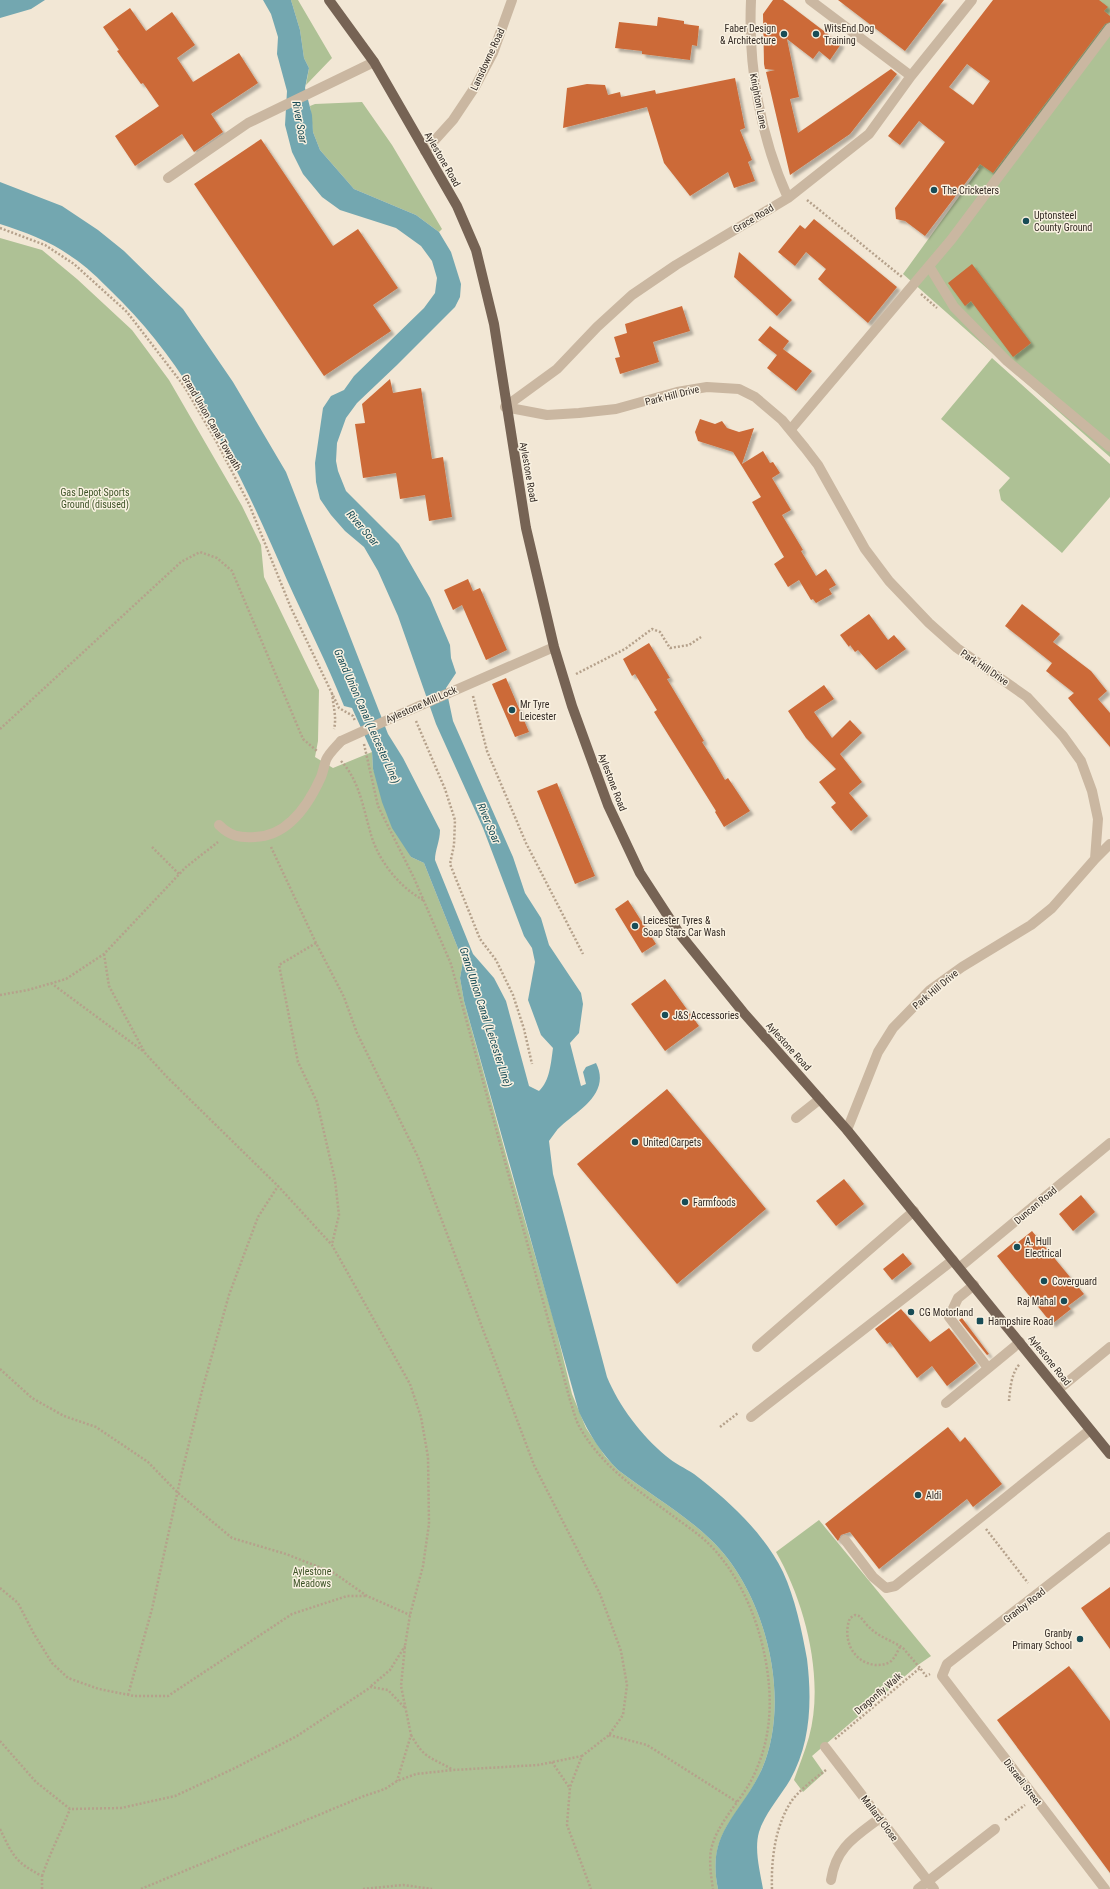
<svg xmlns="http://www.w3.org/2000/svg" width="1110" height="1889" font-family="'Roboto Condensed',sans-serif">
<style>
.green{fill:#aec195}
.water{fill:#73a7b0}
.building{fill:#cc6a38;fill-rule:evenodd;filter:url(#shadow)}
.lines{fill:none;stroke-linecap:round;stroke-linejoin:round}
.path{stroke:#b5a18b;stroke-width:2.5;stroke-dasharray:2 2;stroke-linecap:butt}
.lane{stroke:#cab7a1;stroke-width:10}
.street{stroke:#cab7a1;stroke-width:10}
.primary{stroke:#766354;stroke-width:10}
.street-bridge{stroke:#cab7a1;stroke-width:10}
.poi-dot{fill:#184c56;stroke:#f9f1e1;stroke-width:1.5}
.labels{text-anchor:middle;stroke-width:3;stroke-linejoin:round;paint-order:stroke}
.poi-label{font-size:10px;fill:#332a24;stroke:#f9f1e1;text-anchor:start}
.street-label{font-size:10px;fill:#332a24;stroke:#f9f1e1}
.park-label{font-size:10px;fill:#3e5327;stroke:#f9f1e1}
.water-label{font-size:11px;font-style:italic;fill:#184c56;stroke:#f9f1e1}
</style>
<defs>
<filter id="shadow"><feDropShadow dx="3.5" dy="3.5" stdDeviation="1" flood-color="#0004"/></filter>
</defs>
<rect width="100%" height="100%" fill="#f2e7d5"/>
<path class="green" d="M291,0H298L332,58L306,85L309,68L304,58L300,30Z
M1082,0H1110V457L903,274L979,169L962,155Z
M362,102L392,145L442,229L439,232L416,215L354,189L320,150L313,132L310,106L315,104Z
M0,238L42,250L77,279L132,330L169,380L242,506L261,545L264,577L319,690L318,741L315,757L333,768L372,752L373,769L411,857L424,863L463,961L460,978L464,1001L508,1162L554,1321L572,1394L586,1428L605,1456L618,1470C648,1493 683,1513 710,1539C766,1591 793,1701 761,1771C740,1817 706,1832 718,1889H0Z
M992,358L1110,464V497L1062,553L1001,500L999,490L1010,478L941,419Z
M819,1520L931,1656L918,1665L812,1756L824,1773L803,1792L794,1780C799,1766 805,1751 809,1737C825,1679 805,1602 776,1552Z"/>
<path class="water" d="M0,0H45L31,9L0,18Z
M263,0H291L300,30L304,58L309,68L305,88L312,115L313,132L320,150L354,189L416,215L439,232L451,252L461,284L460,297L455,307L397,365L357,403L346,418L337,443L336,461L338,471L346,491L399,544L430,598L450,645L451,658L456,673L446,688L453,721L513,857L525,893L541,918L549,945L581,993L583,1004L579,1033L570,1043L581,1086L586,1084L583,1072L586,1067L596,1063C611,1093 579,1110 561,1126C556,1130 553,1136 549,1141L553,1174L607,1377C619,1406 641,1435 666,1456C674,1463 685,1468 694,1474C728,1500 764,1533 783,1572C795,1598 802,1631 807,1659C812,1700 811,1743 790,1780C780,1797 765,1813 759,1832C754,1850 760,1871 763,1889H718C706,1832 739,1817 761,1771C793,1701 766,1591 710,1539C683,1513 648,1493 618,1470C601,1453 589,1434 579,1412L464,1001L460,978L463,961L424,863L411,857L392,828L382,802L373,769L372,752L352,708L344,706C327,663 306,622 287,580C242,477 194,370 111,291C99,279 86,266 72,257C50,241 25,232 0,224V182L62,206L98,230L124,251L183,309L233,382L286,472L388,734L403,758L440,830C440,841 435,850 435,860L473,954L494,978L506,1001L529,1086L539,1091C550,1081 551,1062 553,1048L541,1035L528,1000L535,962L532,948L524,936L483,828L436,724L398,616L378,571L364,547L345,531L331,515L320,499L316,482L315,463L323,408L331,396L344,390L354,376L424,308L435,293L437,278L432,261L421,246L396,228L340,210L322,197L303,174L292,152L285,125L287,91L277,54L278,37L271,14Z"/>
<path class="building" d="M773,0H783L841,44L830,60L819,51L813,59L787,39L799,97L790,99L798,133L891,69L897,74L850,134L790,175L766,72L775,70L765,69L764,64L763,14Z
M838,0H944L905,51Z
M993,0H1099L1108,7L1104,11L1110,16V22L1105,24L993,173L980,164L925,236L905,221L896,219L895,208L945,142L919,121L900,145L888,136ZM967,64L990,81L973,105L949,87Z
M130,8L146,31L172,12L195,45L177,58L193,82L239,53L258,83L211,114L223,132L194,152L182,134L135,166L115,136L159,106L143,83L141,84L117,51L119,50L103,27Z
M658,17L684,21V24L699,26L697,46L692,45L690,60L642,54V51L615,48L619,22L657,26Z
M735,78L745,128L740,130L752,160L748,162L755,181L734,188L728,172L690,196L664,163L647,107L563,128L567,88L587,84L605,85L608,95L620,92L621,97L655,90L656,94Z
M261,139L333,246L358,229L398,288L373,305L391,331L324,376L194,184Z
M814,219L897,287L868,323L818,279L826,269L806,252L795,266L778,252L800,225L805,229Z
M739,252L792,300L777,316L734,277Z
M972,264L1031,343L1013,357L971,301L965,306L948,283Z
M682,306L690,331L653,342L659,362L620,374L615,358L620,357L614,337L627,333L625,324Z
M770,326L789,341L783,349L812,371L796,391L767,368L777,355L758,340Z
M390,379L393,393L421,388L432,459L443,457L452,517L429,521L425,495L400,499L396,473L363,478L355,424L365,423L362,404Z
M700,419L715,424L722,421L727,428L739,432L754,428L742,464L763,451L770,463L773,462L780,473L772,478L791,510L782,515L803,550L801,551L816,576L826,569L836,585L829,589L832,594L816,603L813,599L811,600L799,580L788,587L774,564L784,557L752,502L761,497L733,452L698,441L695,432Z
M468,579L473,591L480,588L507,650L486,660L462,605L453,610L444,590Z
M1022,604L1060,634L1053,642L1091,671L1107,691L1098,699L1110,713V747L1068,698L1074,693L1046,671L1052,663L1005,626Z
M869,614L888,640L894,635L906,649L876,670L858,650L855,652L850,645L849,647L840,635Z
M649,643L670,678L667,679L704,741L702,742L714,761L725,780L728,778L750,811L724,827L715,812L716,811L654,712L657,710L635,674L632,676L623,659Z
M506,678L529,732L515,737L492,684Z
M824,685L834,699L814,712L832,738L850,720L862,733L840,754L862,782L849,793L868,816L851,831L831,807L836,803L819,782L836,769L806,738L788,711Z
M557,783L595,876L575,884L537,791Z
M628,900L656,944L642,953L615,909Z
M665,979L699,1026L665,1051L631,1004Z
M667,1089L766,1209L677,1284L577,1164Z
M844,1179L864,1204L836,1226L816,1201Z
M1081,1195L1095,1212L1073,1231L1059,1214Z
M1032,1231L1084,1294L1068,1306L1071,1309L1052,1324L997,1256L1015,1241L1017,1243Z
M903,1253L912,1264L892,1280L883,1269Z
M901,1309L930,1342L949,1328L976,1363L947,1386L932,1366L917,1378L890,1342L887,1344L875,1329Z
M962,1318L989,1354L987,1355L959,1320Z
M948,1427L960,1442L965,1437L1002,1484L973,1507L967,1499L879,1569L850,1532L841,1535L838,1541L825,1524Z
M1110,1587V1649L1081,1608Z
M1069,1666L1110,1721V1873L997,1720Z"/>
<g class="lines">
<path class="path" d="M807,200L902,277
M0,228L45,245L74,264L127,312L184,386L216,441L249,504L291,608L339,708L353,716L355,721
M921,294L937,308
M576,674L625,649L652,629L660,632L670,648L689,645L701,637
M332,693C333,706 337,717 334,729
M473,696L487,751L526,843L583,954
M416,721L445,789L455,820L454,845L450,864L480,939L496,960L513,995L524,1029L532,1064
M0,729L181,562L200,552L217,558L232,571L303,739L317,751
M364,744L378,806L414,878L451,964L570,1400C573,1409 575,1418 579,1426C600,1464 634,1488 669,1513C682,1523 698,1533 710,1545C739,1575 757,1616 765,1657C773,1698 772,1738 753,1777C742,1800 716,1824 711,1850C709,1863 711,1876 713,1889
M341,761C359,780 363,807 370,831C377,859 398,886 423,900
M152,847L179,874
M271,847L316,943L344,997L357,1033L418,1157L534,1465L600,1594L621,1651L627,1685L623,1715L609,1735L582,1756L570,1787L567,1825L591,1889
M316,943L279,965L298,1062L317,1102L335,1180L339,1215L332,1244
M104,954L109,986L145,1053L167,1077L278,1186L332,1245L410,1384L421,1417L428,1457L429,1524L423,1566L410,1615L405,1646L401,1686L411,1735L397,1781
M51,983L143,1051
M0,995L28,990L66,979L104,954L186,867L218,842
M0,1369L32,1398L64,1416L96,1427L148,1462L178,1493L232,1538L286,1554L334,1573L367,1596L410,1615
M1009,1401C1010,1391 1011,1372 1020,1364
M720,1427L738,1413
M986,1529L1028,1583
M0,1588L18,1603L34,1634L52,1663L68,1678L99,1689L134,1696H168L292,1614L347,1596H367
M900,1647C897,1652 895,1658 890,1662C885,1665 880,1665 875,1665C852,1662 842,1638 850,1618L855,1615L859,1616C863,1619 866,1625 870,1628C879,1637 893,1641 903,1648L920,1668
M371,1686L390,1670L405,1646
M128,1695L152,1609L181,1476L203,1387L229,1295L258,1217L278,1186
M411,1735C425,1760 430,1756 453,1770
M609,1735L647,1745L737,1802
M835,1739L920,1668L926,1676L930,1674
M0,1741L36,1782L70,1809L121,1808L175,1796L235,1768L297,1736L371,1687L388,1690L405,1708
M552,1762L569,1787
M1005,1820L1025,1805
M0,1829C13,1856 15,1862 42,1876V1889
M42,1876C50,1853 61,1832 70,1809
M141,1889L364,1796L385,1789L397,1781L416,1774L453,1770L538,1765L582,1756
M363,1889L403,1885L432,1889
M772,1889C771,1860 775,1824 793,1799C802,1788 814,1779 826,1770"/>
<path class="lane" d="M168,178L248,123L374,62
M929,266L954,307L1007,361L1110,447
M791,429L951,240L1110,28
M796,1118L820,1099
M974,1285L958,1298L949,1317L988,1368
M757,1347L914,1211
M946,1403L1020,1342
M751,1417L953,1260
M845,1540L873,1577L886,1588L895,1586L1090,1430
M831,1880C836,1847 855,1837 880,1818
M918,1889L995,1829"/>
<path class="street" d="M751,0C748,67 760,136 788,198
M810,0L911,76
M425,151L453,120L475,87L493,53L512,0
M505,407L547,415L579,413L616,409L677,392L707,387L739,389L755,397L782,420L805,448L818,465L865,549L889,581L929,623L957,648L1027,697L1063,736L1081,761L1092,791L1098,819L1095,859L1052,908L1031,925L962,967L930,990L893,1028L878,1052L847,1130
M505,407L557,369L597,327L632,295L676,265L788,198L869,134L911,76L972,0
M394,717L554,647
M219,825C230,836 239,838 255,837C288,836 308,806 321,777C323,772 324,766 326,760C329,753 336,747 341,741
M1095,859L1110,844
M960,1267L1110,1143
M1059,1389L1110,1347
M825,1747L934,1889
M1105,1889L942,1676L947,1664L1110,1537"/>
<path class="primary" d="M329,0L374,62L457,206L476,250L494,324L526,528L554,647L572,706L608,805L640,873L679,933L743,1012L847,1130L1110,1454"/>
<path class="street-bridge" d="M341,741L394,717"/>
</g>
<g class="poi-dot">
<circle cx="784" cy="34" r="4"/>
<circle cx="816" cy="34" r="4"/>
<circle cx="934" cy="190" r="4"/>
<circle cx="1026" cy="221" r="4"/>
<circle cx="512" cy="710" r="4"/>
<circle cx="635" cy="926" r="4"/>
<circle cx="665" cy="1015" r="4"/>
<circle cx="635" cy="1142" r="4"/>
<circle cx="685" cy="1202" r="4"/>
<circle cx="1017" cy="1247" r="4"/>
<circle cx="1044" cy="1281" r="4"/>
<circle cx="1064" cy="1301" r="4"/>
<circle cx="911" cy="1312" r="4"/>
<rect x="976" y="1317" width="8" height="8" rx="2"/>
<circle cx="918" cy="1495" r="4"/>
<circle cx="1080" cy="1639" r="4"/>
</g>
<g class="labels">
<g class="poi-label">
<text x="776" y="32" text-anchor="end">Faber Design<tspan x="776" dy="12">&amp; Architecture</tspan></text>
<text x="824" y="32">WitsEnd Dog<tspan x="824" dy="12">Training</tspan></text>
<text x="942" y="194">The Cricketers</text>
<text x="1034" y="219">Uptonsteel<tspan x="1034" dy="12">County Ground</tspan></text>
<text x="520" y="708">Mr Tyre<tspan x="520" dy="12">Leicester</tspan></text>
<text x="643" y="924">Leicester Tyres &amp;<tspan x="643" dy="12">Soap Stars Car Wash</tspan></text>
<text x="673" y="1019">J&amp;S Accessories</text>
<text x="643" y="1146">United Carpets</text>
<text x="693" y="1206">Farmfoods</text>
<text x="1025" y="1245">A. Hull<tspan x="1025" dy="12">Electrical</tspan></text>
<text x="1052" y="1285">Coverguard</text>
<text x="1056" y="1305" text-anchor="end">Raj Mahal</text>
<text x="919" y="1316">CG Motorland</text>
<text x="988" y="1325">Hampshire Road</text>
<text x="926" y="1499">Aldi</text>
<text x="1072" y="1637" text-anchor="end">Granby<tspan x="1072" dy="12">Primary School</tspan></text>
</g>
<g class="street-label">
<text transform="translate(487 59) rotate(-65)" y="4">Lansdowne Road</text>
<text transform="translate(759 101) rotate(79)" y="4">Knighton Lane</text>
<text transform="translate(443 159) rotate(60)" y="4">Aylestone Road</text>
<text transform="translate(753 218) rotate(-31)" y="4">Grace Road</text>
<text transform="translate(672 395) rotate(-14)" y="4">Park Hill Drive</text>
<text transform="translate(212 422) rotate(60)" y="4">Grand Union Canal Towpath</text>
<text transform="translate(529 472) rotate(80)" y="4">Aylestone Road</text>
<text transform="translate(985 667) rotate(34)" y="4">Park Hill Drive</text>
<text transform="translate(421 704) rotate(-24)" y="4">Aylestone Mill Lock</text>
<text transform="translate(613 782) rotate(69)" y="4">Aylestone Road</text>
<text transform="translate(935 989) rotate(-40)" y="4">Park Hill Drive</text>
<text transform="translate(789 1046) rotate(48)" y="4">Aylestone Road</text>
<text transform="translate(1035 1205) rotate(-40)" y="4">Duncan Road</text>
<text transform="translate(1050 1360) rotate(51)" y="4">Aylestone Road</text>
<text transform="translate(1024 1605) rotate(-38)" y="4">Granby Road</text>
<text transform="translate(878 1693) rotate(-40)" y="4">Dragonfly Walk</text>
<text transform="translate(1023 1782) rotate(53)" y="4">Disraeli Street</text>
<text transform="translate(880 1818) rotate(53)" y="4">Mallard Close</text>
</g>
<g class="park-label">
<text x="95" y="496">Gas Depot Sports<tspan x="95" dy="12">Ground (disused)</tspan></text>
<text x="312" y="1575">Aylestone<tspan x="312" dy="12">Meadows</tspan></text>
</g>
<g class="water-label">
<text transform="translate(300 122) rotate(80)" y="4">River Soar</text>
<text transform="translate(363 528) rotate(49)" y="4">River Soar</text>
<text transform="translate(367 716) rotate(66)" y="4">Grand Union Canal (Leicester Line)</text>
<text transform="translate(489 823) rotate(67)" y="4">River Soar</text>
<text transform="translate(486 1017) rotate(72)" y="4">Grand Union Canal (Leicester Line)</text>
</g>
</g>
</svg>
